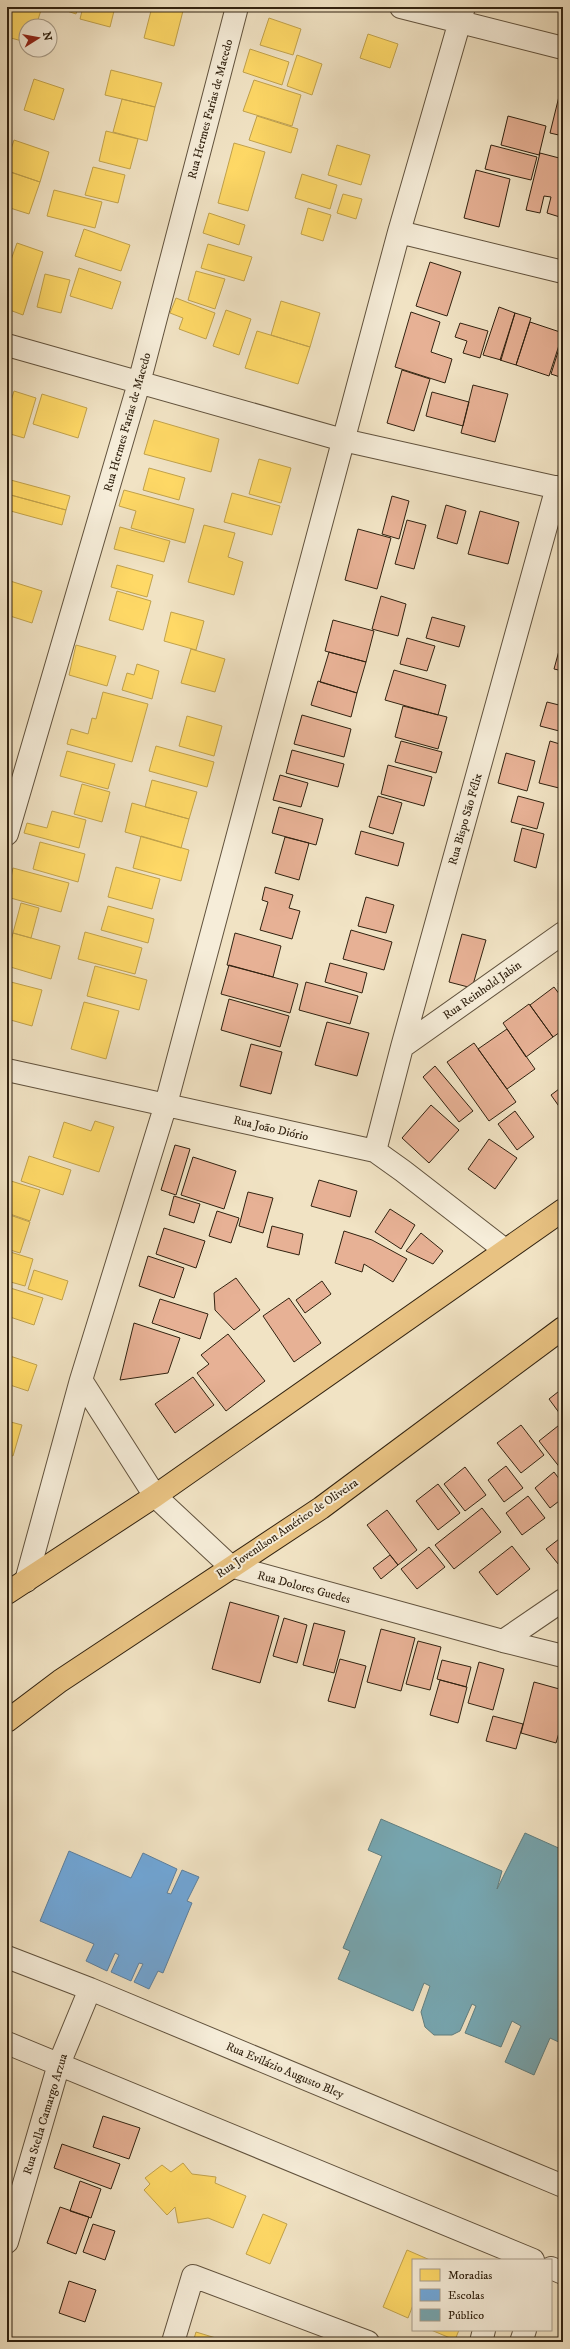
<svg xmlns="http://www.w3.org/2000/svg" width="570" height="2349" font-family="'IM FELL DW Pica',serif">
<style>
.homes{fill:#ffd966;stroke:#c1a24c}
.schools{fill:#6fa8dc;stroke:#5c809f}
.public{fill:#76a5af;stroke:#617e7f}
.building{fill:#e7b195;stroke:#312210}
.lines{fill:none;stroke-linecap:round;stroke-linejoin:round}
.minor-casing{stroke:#61523d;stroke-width:24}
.major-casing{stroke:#312210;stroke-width:24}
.minor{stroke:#f6edd9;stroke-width:22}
.major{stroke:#e8c282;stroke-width:22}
.labels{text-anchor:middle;stroke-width:4;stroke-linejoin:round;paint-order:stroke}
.street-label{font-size:12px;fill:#312210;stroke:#f6edd9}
</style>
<rect width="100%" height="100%" fill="#f1e3c4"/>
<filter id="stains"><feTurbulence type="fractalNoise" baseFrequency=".005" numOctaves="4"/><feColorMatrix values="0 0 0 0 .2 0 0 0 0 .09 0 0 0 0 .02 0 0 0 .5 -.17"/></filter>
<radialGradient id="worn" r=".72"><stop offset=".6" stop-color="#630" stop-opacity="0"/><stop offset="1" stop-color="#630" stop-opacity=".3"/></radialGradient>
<path class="homes" d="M7,7H42L36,26H26V42L7,37Z
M55,7H78L76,14Z
M83,7H115L110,27L80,19Z
M152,7H184L174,46L144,38Z
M269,18L301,29L293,55L260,45Z
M368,34L398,44L390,68L360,58Z
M250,49L289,62L282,85L243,72Z
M297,55L322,64L312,95L287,86Z
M111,70L162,83L155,107L105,95Z
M34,79L64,89L54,120L24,110Z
M254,80L301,95L292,126L243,111Z
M122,99L155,107L147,141L113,132Z
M257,116L298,129L291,153L249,140Z
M106,131L138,139L130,169L99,161Z
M14,140L49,152L40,182L7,171V162Z
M234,143L265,152L248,211L218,203Z
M337,145L370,155L361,185L328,175Z
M93,167L125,175L118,203L85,195Z
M8,171L40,182L29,214L7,207Z
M302,174L337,185L330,209L295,198Z
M54,190L102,202L95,228L47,216Z
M343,194L362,199L356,219L337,213Z
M308,208L331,215L323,241L301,234Z
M209,213L245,225L239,245L203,233Z
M84,229L130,245L121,271L75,256Z
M17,243L43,252L23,315L7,309V271Z
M208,244L252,257L244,281L201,268Z
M79,268L121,282L112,309L70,296Z
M196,271L225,279L215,309L188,300Z
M45,274L70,280L61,313L37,307Z
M176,298L215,313L206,339L179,329L183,318L170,313Z
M281,301L320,313L310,347L271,335Z
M226,310L251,319L239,355L213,346Z
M257,331L310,347L298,384L245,368Z
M14,391L36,398L24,438L7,433V414Z
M42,394L87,408L78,438L33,424Z
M154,420L219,439L211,472L144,454Z
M259,459L291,468L281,503L249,494Z
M149,468L185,478L179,500L143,490Z
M7,479L70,496L66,510L7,494Z
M124,490L194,509L185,543L131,528L136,511L119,506Z
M232,493L280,506L272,535L224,522Z
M7,494L66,510L62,525L7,510Z
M204,525L235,533L228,557L243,562L234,595L188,582Z
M120,527L170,541L164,562L114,549Z
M117,565L153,575L147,597L111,587Z
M7,580L42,591L32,623L7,615Z
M117,591L151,601L143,630L109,620Z
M171,612L204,621L196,650L164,641Z
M76,645L116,656L107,686L69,675Z
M191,649L225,659L215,692L181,683Z
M137,664L159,671L152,699L122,690L127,673L134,675Z
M103,692L148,704L132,762L67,744L71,729L88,734L92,718L96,719Z
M187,716L222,726L214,756L179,746Z
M156,746L214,762L207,787L149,771Z
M67,751L115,764L108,789L60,776Z
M152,780L197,792L189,819L145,807Z
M82,784L110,792L102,822L74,814Z
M132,803L189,819L181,848L125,832Z
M52,811L86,820L79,848L24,833L27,823L47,828Z
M141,836L189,850L181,881L133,868Z
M40,842L85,854L78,882L33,869Z
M116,867L160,879L152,909L108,897Z
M13,868L69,883L61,912L7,897Z
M21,903L39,908L31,938L13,933Z
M108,906L154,919L148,943L101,930Z
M85,932L142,948L135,974L78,959Z
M13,933L60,946L51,979L7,966V956Z
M95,966L147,980L139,1010L87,996Z
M7,981L42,990L32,1026L7,1019Z
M84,1002L119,1011L106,1059L71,1049Z
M95,1121L114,1127L99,1172L53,1157L64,1122L91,1131Z
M29,1156L71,1170L63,1195L21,1181Z
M11,1181L40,1190L30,1221L7,1213V1195Z
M7,1214L30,1222L20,1253L7,1249Z
M7,1251L33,1259L25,1286L7,1281Z
M34,1270L68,1281L62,1300L28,1289Z
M7,1287L43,1298L34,1325L7,1316Z
M7,1355L37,1365L28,1391L7,1384Z
M7,1421L22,1425L13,1456L7,1454Z
M183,2163L192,2174L216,2177L215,2183L246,2196L233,2228L208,2218L178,2223L175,2207L167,2215L144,2190L150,2184L145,2178L162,2165L171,2172Z
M263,2214L287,2224L270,2264L246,2254Z
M407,2250L430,2260H413V2305L408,2318L383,2307Z
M431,2330H459L455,2340Z
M196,2332L229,2342H193Z"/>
<path class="schools" d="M69,1851L131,1878L143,1853L177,1869L167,1893L171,1894L182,1870L199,1877L187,1901L192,1903L163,1973L158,1971L149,1989L134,1982L143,1964L139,1963L131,1981L111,1972L119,1955L115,1953L107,1971L86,1961L94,1944L40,1921Z"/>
<path class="public" d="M381,1819L502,1871L497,1889L525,1833L563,1850V2044L550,2038L534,2075L505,2062L521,2026L512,2021L501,2047L465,2033L476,2006L472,2004L460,2031L452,2035H434L425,2027L421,2012L430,1986L424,1983L413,2011L338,1979L350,1951L343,1948L382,1856L368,1850Z"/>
<path class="building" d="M563,80V136L550,133Z
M508,116L546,126L539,155L501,145Z
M491,145L537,157L531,180L485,169Z
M540,153L563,159V218L547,213L551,197L544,196L540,213L526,210Z
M476,170L510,179L499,227L464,218Z
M430,262L461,272L447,316L416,306Z
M499,307L515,313L501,360L483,355Z
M411,312L440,322L431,352L452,359L445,383L395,367Z
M515,313L531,318L516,365L500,360Z
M530,322L563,333L549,376L516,365Z
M460,323L488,331L480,358L463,353L467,341L455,337Z
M563,336V378L551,374Z
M402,370L430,379L414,431L387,423Z
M473,385L508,394L495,442L461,433Z
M432,392L469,402L463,426L426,416Z
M392,496L409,501L399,539L382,534Z
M446,505L466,511L457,544L437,538Z
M480,511L519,522L508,564L468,554Z
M407,520L426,525L414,569L395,564Z
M358,529L391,538L377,589L345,580Z
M381,596L406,604L398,636L372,629Z
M432,617L465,626L459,647L426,638Z
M333,620L374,631L366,662L325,651Z
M563,636V671L554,669Z
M407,638L435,646L427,671L400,664Z
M329,652L366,662L357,693L320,682Z
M394,670L446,685L438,715L385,700Z
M318,681L357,693L351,717L311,705Z
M547,702L563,706V732L540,726Z
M403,706L447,717L438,749L395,737Z
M302,715L351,729L344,757L294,744Z
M401,741L442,752L436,773L395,762Z
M550,741L563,745V789L539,783Z
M292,750L344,764L338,787L286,773Z
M506,753L535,761L527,791L498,783Z
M388,765L432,777L424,806L381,794Z
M280,775L308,783L301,807L273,800Z
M378,796L402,803L393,834L369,827Z
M518,796L544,803L537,829L511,822Z
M279,807L323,819L316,845L272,833Z
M522,828L544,834L536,868L514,861Z
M361,831L404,843L398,866L355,854Z
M285,837L309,843L299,880L275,873Z
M265,887L293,895L289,908L300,911L292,939L260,930L268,902L262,900Z
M366,897L394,905L386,933L358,926Z
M351,930L392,942L384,970L343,959Z
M235,933L281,946L273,977L227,965Z
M462,934L486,940L472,988L449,982Z
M330,963L367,973L362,993L325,982Z
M229,965L298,984L290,1013L221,994Z
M563,979V990L558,983Z
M306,982L358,996L350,1024L299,1010Z
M554,987L563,999V1030L553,1037L530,1005Z
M229,999L289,1016L280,1047L221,1030Z
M529,1004L553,1037L526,1057L503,1023Z
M327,1022L369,1033L357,1076L315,1065Z
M507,1029L535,1069L507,1089L478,1049Z
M474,1043L516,1102L489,1121L447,1062Z
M251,1044L282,1052L271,1094L240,1086Z
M435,1066L473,1111L459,1122L423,1077Z
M563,1086V1112L551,1095Z
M431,1105L459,1130L429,1163L402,1138Z
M515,1111L534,1137L517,1150L498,1124Z
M489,1139L517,1158L495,1189L468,1169Z
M175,1145L190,1149L176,1195L161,1190Z
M193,1157L236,1171L224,1209L181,1195Z
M319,1180L357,1191L350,1217L311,1206Z
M248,1192L273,1198L263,1233L239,1226Z
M174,1196L200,1204L194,1223L169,1215Z
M390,1209L415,1225L401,1249L375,1232Z
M217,1211L239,1218L231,1243L209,1236Z
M272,1226L303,1234L299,1255L267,1247Z
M164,1228L205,1241L196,1268L156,1254Z
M344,1231L372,1240L407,1259L393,1282L364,1264L362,1272L335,1263Z
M421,1233L443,1251L433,1264L406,1251Z
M148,1256L184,1268L174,1298L139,1286Z
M236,1278L260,1310L234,1330L215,1310L214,1293Z
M322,1281L331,1294L305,1313L296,1300Z
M289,1298L321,1343L294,1362L263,1316Z
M160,1299L208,1314L200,1339L152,1323Z
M134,1323L180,1338L168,1373L120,1380Z
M228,1334L265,1381L226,1411L197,1373L209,1364L201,1355Z
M193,1377L214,1405L175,1433L155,1404Z
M563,1388V1418L549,1399Z
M563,1422V1468L561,1469L539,1441Z
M521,1425L544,1455L521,1473L497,1443Z
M506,1466L523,1488L504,1502L488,1480Z
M465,1467L486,1495L465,1511L444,1484Z
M554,1472L563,1484V1498L550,1508L535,1488Z
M438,1484L460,1513L438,1530L416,1501Z
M528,1496L545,1518L522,1535L506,1513Z
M482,1508L501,1532L454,1569L435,1545Z
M387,1510L417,1550L398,1565L367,1525Z
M563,1536V1570L546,1549Z
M512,1546L530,1569L497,1595L479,1572Z
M429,1547L445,1567L417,1589L401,1569Z
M390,1555L398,1565L381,1579L373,1568Z
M230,1602L279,1616L260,1683L212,1669Z
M284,1618L307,1625L297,1663L273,1656Z
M314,1623L345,1631L334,1673L303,1665Z
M381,1629L415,1638L401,1691L367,1682Z
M418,1641L441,1647L430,1690L406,1684Z
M340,1659L366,1666L355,1708L328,1701Z
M442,1660L471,1667L466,1687L437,1679Z
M479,1662L504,1669L493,1710L468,1703Z
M440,1680L467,1687L458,1723L430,1715Z
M534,1682L563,1690V1719L556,1743L521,1733Z
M493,1716L523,1724L516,1749L486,1741Z
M103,2116L140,2128L129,2159L93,2147Z
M62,2144L120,2164L111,2189L54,2168Z
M80,2181L101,2189L91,2218L70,2211Z
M60,2207L89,2217L76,2254L47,2243Z
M93,2224L115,2231L105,2260L83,2252Z
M69,2281L96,2290L85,2322L59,2313Z"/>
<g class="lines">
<g class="minor-casing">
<path id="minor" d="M401,7L563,48
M399,232L563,272
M7,345L343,440L563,489
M7,834L139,383L237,7
M402,1047L563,933
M7,1070L375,1151L403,1171L505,1250
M375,1151L402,1047L557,487
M81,1380L155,1496L230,1566L503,1641L563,1656
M26,1581L81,1380L166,1104L399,232L464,7
M503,1641L563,1600
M7,1957L90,1989L563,2186
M7,2043L533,2260
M7,2242L59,2064L90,1989
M551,2268L563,2273
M173,2342L193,2276L368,2342
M481,2342L484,2330
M521,2342L525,2330"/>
</g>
<g class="major-casing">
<path id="major" d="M7,1593L155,1496L563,1210
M7,1721L60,1681L321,1508L563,1328"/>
</g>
<use href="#minor" class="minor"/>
<use href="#major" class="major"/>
</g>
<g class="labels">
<g class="street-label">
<text transform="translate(210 109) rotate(-75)" y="4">Rua Hermes Farias de Macedo</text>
<text transform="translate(127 422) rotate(-74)" y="4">Rua Hermes Farias de Macedo</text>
<text transform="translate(465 819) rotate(-74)" y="4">Rua Bispo São Félix</text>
<text transform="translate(482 990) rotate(-35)" y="4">Rua Reinhold Jabin</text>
<text transform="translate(271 1128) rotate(13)" y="4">Rua João Diório</text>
<text transform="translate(287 1528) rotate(-34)" y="4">Rua Jovenilson Américo de Oliveira</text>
<text transform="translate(304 1587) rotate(15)" y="4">Rua Dolores Guedes</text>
<text transform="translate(285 2070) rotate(23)" y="4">Rua Evilázio Augusto Bley</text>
<text transform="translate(45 2114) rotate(-73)" y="4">Rua Stella Camargo Arzua</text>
</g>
</g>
<rect width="570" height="2349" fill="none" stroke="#f1e3c4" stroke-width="24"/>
<rect x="8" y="8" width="554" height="2333" fill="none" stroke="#312210" stroke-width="2"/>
<rect x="12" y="12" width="546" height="2325" fill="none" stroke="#312210"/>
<rect x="412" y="2259" width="140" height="72" fill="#f6edd9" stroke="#a79c89"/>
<rect x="420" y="2269" width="20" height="12" fill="#ffd966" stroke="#a79c89"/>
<text x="448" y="2279" font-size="12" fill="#312210">Moradias</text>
<rect x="420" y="2289" width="20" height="12" fill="#6fa8dc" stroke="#a79c89"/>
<text x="448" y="2299" font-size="12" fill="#312210">Escolas</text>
<rect x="420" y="2309" width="20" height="12" fill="#76a5af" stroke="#a79c89"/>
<text x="448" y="2319" font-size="12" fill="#312210">Público</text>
<g transform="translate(38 38) rotate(79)"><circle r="19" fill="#f6edd9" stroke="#a79c89"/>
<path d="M0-3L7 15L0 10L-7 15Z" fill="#8f2418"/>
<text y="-6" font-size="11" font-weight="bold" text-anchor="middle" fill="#312210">N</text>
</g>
<rect width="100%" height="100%" filter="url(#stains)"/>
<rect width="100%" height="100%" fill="url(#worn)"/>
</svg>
